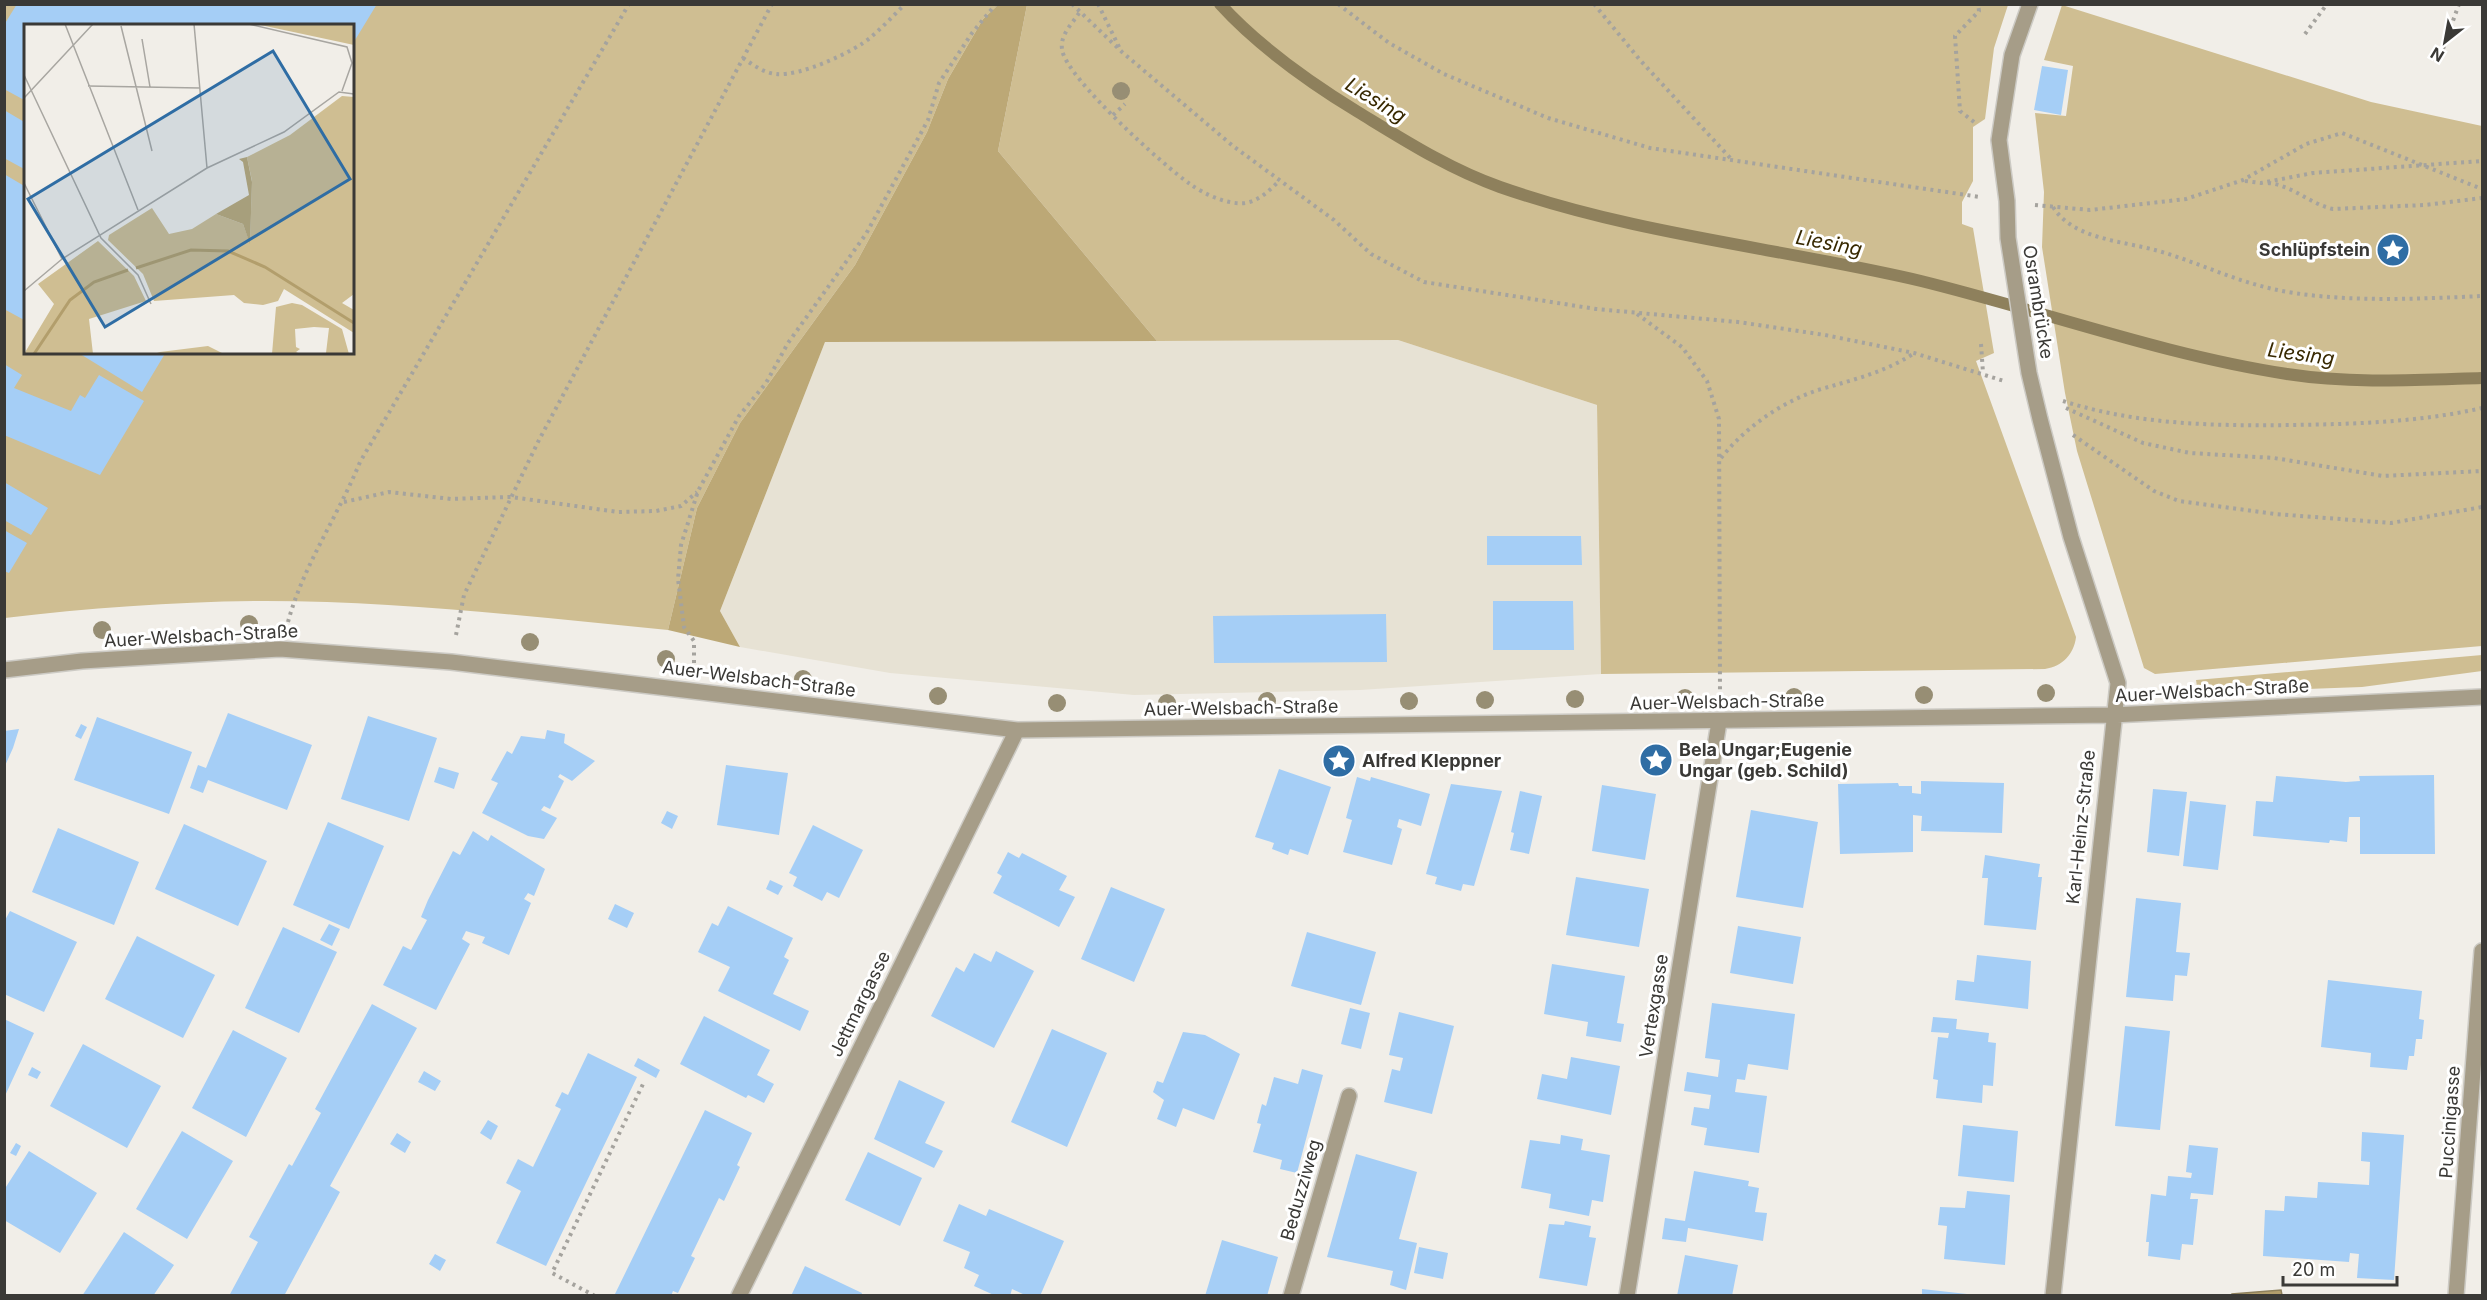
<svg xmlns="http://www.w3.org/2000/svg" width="2487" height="1300" font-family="Inter,sans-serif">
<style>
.built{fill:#e7e2d4}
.green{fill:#cfbe92;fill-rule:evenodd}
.forest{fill:#bca876}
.water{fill:#b29e6c;stroke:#8e805c;stroke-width:1.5}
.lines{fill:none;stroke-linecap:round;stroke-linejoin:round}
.stream{stroke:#8e805c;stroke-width:12}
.building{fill:#a5cef6}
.minor-casing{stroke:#cccac4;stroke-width:18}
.path{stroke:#a5a39e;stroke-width:4;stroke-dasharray:3 4.5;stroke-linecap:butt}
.minor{stroke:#a69d88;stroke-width:15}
.tree{fill:#978e74}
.labels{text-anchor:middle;stroke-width:6;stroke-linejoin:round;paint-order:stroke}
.poi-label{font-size:18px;font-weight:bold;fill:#3a3936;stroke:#fff;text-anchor:start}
.street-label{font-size:18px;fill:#3a3936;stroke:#fff}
.water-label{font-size:20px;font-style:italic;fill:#372800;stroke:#fff}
.inset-river{fill:none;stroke:#b29e6c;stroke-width:3}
.inset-road{fill:none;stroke:#a8a6a1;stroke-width:1.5}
.view{fill:#2f6da4;fill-opacity:0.15;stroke:#2f6da4;stroke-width:3}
.inset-edge{fill:none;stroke:#3a3936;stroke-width:3}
</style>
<rect width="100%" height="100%" fill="#f1eee8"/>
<path class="built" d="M1398,340L1597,405L1601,674L1360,690L1134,695L890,673L740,647L720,611L825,342Z"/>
<path class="green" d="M4,5H998L983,19L948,79L927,132L855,265L740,423L697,508L668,630C531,617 393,600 254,601C172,602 87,608 5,618ZM26,26H352V352H26Z
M1027,5H2008L1994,48L1985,119L1973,127V181L1962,202V224L1973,228L1994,353L1976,361L2076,637C2074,654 2063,666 2045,669L1601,674L1597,405L1398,340L1157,341L998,151Z
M2062,5L2371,102L2482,126V646L2155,674L2144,668L2077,451L2065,393L2042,247L2044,192L2035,113L2066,116L2073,66L2044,60Z
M2482,655V671L2362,687L2198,693L2196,680Z"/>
<path class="forest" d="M998,5H1027L998,151L1157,341L825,342L720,611L740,647L668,630L697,508L740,423L855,265L927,132L948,79L983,19Z"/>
<path class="water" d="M2281,1290L2282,1295H2232V1294Z"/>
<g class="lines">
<path class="stream" d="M1220,4C1259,47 1309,82 1358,112C1404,140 1449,169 1500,187C1637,235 1781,248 1921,281C2043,311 2163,355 2287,374C2352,384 2417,380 2482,378"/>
</g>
<path class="building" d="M17,4H377L352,45V26H26V101L4,89V25Z
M2042,66L2068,70L2061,115L2034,110Z
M4,110L26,123V170L4,158Z
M4,174L26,187V321L4,309Z
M77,352H166L142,392Z
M4,364L22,375L14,388L71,411L80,395L85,398L99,375L144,401L100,475L4,435Z
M4,482L48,508L31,535L4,520Z
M4,530L27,543L9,573L4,571Z
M1487,536H1581L1582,565H1487Z
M1493,601H1573L1574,650H1493Z
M1386,614L1387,662L1214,663L1213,616Z
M228,713L312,745L287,810L208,780L203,793L190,788L198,765L206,768Z
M368,716L437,738L409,821L341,799Z
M97,717L192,752L169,814L74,780Z
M81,724L87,727L81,739L75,736Z
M19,729L13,748L4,768V731Z
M547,730L565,734L564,743L595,761L572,781L560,774L558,777L564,781L550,809L544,806L541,810L557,818L544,839L528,836L482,813L498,783L491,780L507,751L512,754L521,736L545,739Z
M726,765L788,773L779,835L717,825Z
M439,767L459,773L454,789L434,782Z
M1279,769L1331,787L1308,855L1290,849L1288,855L1272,849L1274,843L1255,837Z
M2434,775L2435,854H2360V817H2349L2347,842L2330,840L2329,843L2253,836L2256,801L2273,802L2276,776L2346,782L2360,781L2359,776Z
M1357,777L1370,781L1371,777L1430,794L1421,826L1399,819L1397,827L1402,829L1392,865L1343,852L1352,820L1346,818Z
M1921,781L2004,783L2002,833L1921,831L1922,816L1913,815V852L1840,854L1838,784L1898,783L1899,786H1912V793L1921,794Z
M1451,784L1502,791L1474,886L1463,884L1461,891L1435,884L1437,877L1426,874Z
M1602,785L1656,794L1645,860L1592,851Z
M2153,789L2187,792L2179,856L2147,852Z
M1520,791L1542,796L1529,854L1510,850L1514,833L1511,832Z
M2190,801L2226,805L2218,870L2183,866Z
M1751,810L1818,822L1803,908L1736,897Z
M667,811L678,816L672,829L661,823Z
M328,822L384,846L349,929L293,905Z
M184,824L267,861L238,926L155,889Z
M813,825L863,850L839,898L827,892L822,901L793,886L797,877L789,873Z
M58,828L139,862L114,925L32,892Z
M473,831L488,841L491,835L545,869L534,896L528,893L524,899L531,903L509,955L482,943L485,937L466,931L462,939L470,944L436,1010L383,985L403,946L411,950L427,920L421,917L428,900L453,851L460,855Z
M1008,852L1019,858L1022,853L1067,876L1059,890L1075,897L1059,927L993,893L1002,876L997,873Z
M1985,855L2040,864L2038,877H2042L2036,930L1984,925L1988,878H1982Z
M1576,877L1649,889L1639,947L1566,935Z
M770,880L783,886L778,895L766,889Z
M1111,887L1165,909L1134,982L1081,959Z
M2136,898L2181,903L2176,952L2190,953L2187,976L2175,975L2173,1001L2126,997Z
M615,904L634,913L627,928L608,919Z
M728,906L793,938L784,957L789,960L773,994L809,1011L800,1031L718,991L730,967L698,952L712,923L718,926Z
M10,911L77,942L44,1012L4,994V922Z
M329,924L340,929L332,946L320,940Z
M1738,926L1801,937L1793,984L1730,973Z
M283,927L337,952L299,1033L245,1008Z
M1307,932L1376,952L1361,1005L1291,986Z
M137,936L215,975L183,1038L105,999Z
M996,951L1034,971L994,1048L931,1016L956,967L964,972L974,953L991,962Z
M1977,955L2031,961L2028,1009L1955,1000L1957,980L1974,982Z
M1552,964L1625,976L1617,1023L1624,1024L1621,1042L1586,1036L1588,1022L1544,1014Z
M2328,980L2422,991L2419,1019L2424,1020L2422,1039H2416L2414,1056H2409L2407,1070L2370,1067L2371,1053L2321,1047Z
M1712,1003L1795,1014L1788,1070L1748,1064L1745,1080L1737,1079L1735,1092L1767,1096L1759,1153L1704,1145L1707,1128L1691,1125L1694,1107L1709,1109L1711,1095L1684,1091L1687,1072L1718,1077L1720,1060L1705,1058Z
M372,1004L417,1028L330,1186L340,1192L284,1296H229L258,1242L249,1237L289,1164L292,1166L321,1113L315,1109Z
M1350,1008L1370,1013L1361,1049L1341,1044Z
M1399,1012L1454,1026L1432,1114L1384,1102L1392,1069L1400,1071L1403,1058L1389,1055Z
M704,1016L770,1050L757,1075L774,1084L764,1103L748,1095L746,1098L680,1064Z
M1933,1017L1957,1019L1956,1029L1989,1033L1988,1042L1996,1043L1993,1086L1983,1085L1982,1103L1936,1098L1938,1080L1933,1079L1938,1037L1948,1038L1949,1033L1931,1032Z
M4,1019L34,1033L4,1098Z
M2125,1026L2170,1031L2160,1130L2115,1126Z
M1052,1029L1107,1053L1067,1147L1011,1122Z
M233,1030L287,1058L246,1137L192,1108Z
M1183,1032L1205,1035L1240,1054L1214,1120L1183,1108L1176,1127L1157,1119L1164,1100L1153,1092L1157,1081L1163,1083Z
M83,1044L161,1086L127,1148L50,1106Z
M588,1053L637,1077L546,1266L496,1243L521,1191L506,1183L518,1159L533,1167L561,1109L555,1106L562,1092L568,1095Z
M1571,1057L1620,1066L1611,1115L1537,1099L1542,1074L1567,1079Z
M638,1058L660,1070L656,1078L634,1066Z
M32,1067L41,1072L37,1079L28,1075Z
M1302,1069L1323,1075L1297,1173L1280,1169L1282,1160L1253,1152L1261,1124L1257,1123L1262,1104L1266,1106L1274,1077L1298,1084Z
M424,1071L441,1081L435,1091L418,1082Z
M899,1080L945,1102L925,1143L943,1151L934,1168L874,1139Z
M705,1110L752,1133L737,1165L740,1167L724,1201L719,1198L691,1256L695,1258L678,1293L673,1291L671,1296H614Z
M488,1120L498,1126L491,1140L480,1133Z
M1963,1125L2018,1131L2014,1182L1958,1176Z
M182,1131L233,1161L187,1239L136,1209Z
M2362,1132L2404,1135L2394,1280L2357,1278L2359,1254L2350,1253L2349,1262L2263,1256L2265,1210L2284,1211L2285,1196L2317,1198L2318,1182L2369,1185L2370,1162L2361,1161Z
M397,1133L411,1142L405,1153L390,1144Z
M1561,1135L1583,1139L1581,1150L1610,1155L1603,1202L1592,1200L1589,1216L1549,1208L1551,1194L1521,1188L1530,1140L1560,1144Z
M16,1143L21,1146L16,1156L10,1153Z
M2189,1145L2218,1148L2213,1195L2191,1193L2190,1199H2198L2193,1245L2182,1244L2180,1260L2148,1256L2149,1242H2146L2151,1194L2166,1196L2168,1176L2191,1178L2192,1173L2186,1172Z
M29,1151L97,1193L60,1253L4,1220V1190Z
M868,1152L922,1178L900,1226L845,1200Z
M1356,1154L1417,1172L1399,1239L1417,1243L1406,1290L1390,1285L1393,1271L1327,1257Z
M1694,1171L1749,1181L1748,1186L1759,1188L1755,1212L1767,1213L1763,1241L1688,1228L1686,1242L1662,1239L1665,1218L1685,1221Z
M1967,1191L2010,1195L2005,1265L1944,1259L1947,1226L1938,1225L1940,1207L1965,1208Z
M959,1204L986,1216L989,1209L1064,1241L1040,1296H1027L1012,1289L1010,1296H996L974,1286L979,1275L964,1268L970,1252L943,1241Z
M1565,1221L1591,1226L1589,1237L1596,1238L1587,1286L1539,1278L1549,1224L1564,1225Z
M124,1232L174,1265L153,1296H82Z
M1222,1240L1278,1257L1267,1296H1205Z
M1419,1247L1448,1253L1443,1279L1414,1273Z
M435,1254L446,1260L440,1271L429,1264Z
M1685,1255L1738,1265L1732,1296H1677Z
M805,1266L862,1293L861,1296H791Z
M1922,1289L1967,1294V1296H1922Z"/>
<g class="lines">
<g class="minor-casing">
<path id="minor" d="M2030,4L2012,55L1999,140L2007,201L2008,238L2029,373L2040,419L2071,537L2118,683L2053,1296
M4,670L82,661L280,649L451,662L1017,730L2112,715L2482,697
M739,1296L1017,730
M1291,1296L1349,1096
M1627,1296L1719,722
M2456,1296L2482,951"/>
</g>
<path class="path" d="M1072,4L1122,52L1233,146L1334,220L1371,254L1424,282L1596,309L1738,322L1825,335L1914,353L2004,381
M1098,4L1120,49
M1338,4L1389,43L1444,74L1548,118L1650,148L1980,197
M1594,4L1640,60L1733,161
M2189,5V4
M1079,13C1072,24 1060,35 1062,49C1064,76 1165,167 1190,184C1204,194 1227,205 1245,203C1259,201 1270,190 1279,181
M2305,34L2327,4
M743,58C753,65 764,73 776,74C799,77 854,52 871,37C883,27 894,15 905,4
M2438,63L2459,4
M1113,115L1125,104
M1974,122L1960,111L1955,36L1979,11L1978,4
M2245,181L2261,183L2313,173L2482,161
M2268,183C2292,185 2310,204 2333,209L2425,205L2482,198
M2035,205L2090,210L2186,199L2243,180L2306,144L2342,133L2482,189
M2053,207C2073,239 2122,241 2155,250C2195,261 2232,280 2273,289C2335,303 2418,299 2482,296
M1637,314L1682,347L1707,381L1719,419L1720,694
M1981,344L1983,373
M2063,401C2138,425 2215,426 2293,425C2357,424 2420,422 2482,408
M2066,408L2143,443L2190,453L2274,458L2383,476L2482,471
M2073,435L2154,491L2179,501L2275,514L2391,523L2482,507
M1721,458C1746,427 1780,403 1818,390C1852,380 1883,373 1913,354
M344,502L389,492L451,499L511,497L618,512L656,511L681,506L697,492
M288,622C303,566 338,516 360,462L629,4
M456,635L464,595L539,440L772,4
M694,663V641L684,627L678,579L681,545L698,491L739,416L766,383L788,343L866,234L928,120L939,83L972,33L996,4
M595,1296L552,1273L644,1082"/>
<use href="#minor" class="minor"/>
</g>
<g class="tree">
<circle cx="1121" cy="91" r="9"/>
<circle cx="249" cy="624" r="9"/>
<circle cx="102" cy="630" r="9"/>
<circle cx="530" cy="642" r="9"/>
<circle cx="666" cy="659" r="9"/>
<circle cx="803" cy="679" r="9"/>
<circle cx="2046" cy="693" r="9"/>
<circle cx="1924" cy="695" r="9"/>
<circle cx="938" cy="696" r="9"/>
<circle cx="1794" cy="697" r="9"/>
<circle cx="1685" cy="698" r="9"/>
<circle cx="1575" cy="699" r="9"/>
<circle cx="1485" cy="700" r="9"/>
<circle cx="1267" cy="701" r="9"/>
<circle cx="1409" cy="701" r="9"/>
<circle cx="1057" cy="703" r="9"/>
<circle cx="1167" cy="703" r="9"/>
</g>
<defs>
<g id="sight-disc" transform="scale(1.725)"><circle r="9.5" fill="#2f6da4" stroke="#fff"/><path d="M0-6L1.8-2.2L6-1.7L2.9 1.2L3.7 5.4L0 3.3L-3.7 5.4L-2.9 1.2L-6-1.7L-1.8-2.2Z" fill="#fff"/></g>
</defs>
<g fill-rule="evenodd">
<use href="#sight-disc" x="2393" y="250"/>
<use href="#sight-disc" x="1656" y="760"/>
<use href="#sight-disc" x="1339" y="761"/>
</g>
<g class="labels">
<g class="poi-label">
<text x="2370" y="256" text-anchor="end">Schlüpfstein</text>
<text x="1679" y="756">Bela Ungar;Eugenie<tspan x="1679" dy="21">Ungar (geb. Schild)</tspan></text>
<text x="1362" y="767">Alfred Kleppner</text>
</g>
<g class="street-label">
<text transform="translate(2038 302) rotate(81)" y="6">Osrambrücke</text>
<text transform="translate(201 636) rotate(-3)" y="6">Auer-Welsbach-Straße</text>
<text transform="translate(759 679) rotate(7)" y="6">Auer-Welsbach-Straße</text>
<text transform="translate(2212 691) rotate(-3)" y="6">Auer-Welsbach-Straße</text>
<text transform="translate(1727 702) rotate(-1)" y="6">Auer-Welsbach-Straße</text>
<text transform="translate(1241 708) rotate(-1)" y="6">Auer-Welsbach-Straße</text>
<text transform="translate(2081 827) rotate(-84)" y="6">Karl-Heinz-Straße</text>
<text transform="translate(860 1004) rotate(-64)" y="6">Jettmargasse</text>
<text transform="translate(1654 1006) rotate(-81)" y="6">Vertexgasse</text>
<text transform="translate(2450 1122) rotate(-86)" y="6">Puccinigasse</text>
<text transform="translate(1301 1190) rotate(-74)" y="6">Beduzziweg</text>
</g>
<g class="water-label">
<text transform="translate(1376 100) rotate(32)" y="7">Liesing</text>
<text transform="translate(1829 243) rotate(11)" y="7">Liesing</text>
<text transform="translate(2301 354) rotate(8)" y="7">Liesing</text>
</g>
</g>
<g transform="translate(24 24)">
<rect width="330" height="330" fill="#f1eee8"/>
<path d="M232,0H330V21ZM318,72L330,73V270L318,279L330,286V309L260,265L254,277L239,281L220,279L210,271L130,277L119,250L84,216L85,211L128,184L145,210L168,205L192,190L219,200L226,219L228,157L223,133L266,111ZM74,217L110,252L122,277L65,295L69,330H0L30,280L14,260ZM268,279L278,281L318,305L325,330L302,329L305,304L290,303L271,305L272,323L276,325L272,328L276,330H248L252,283ZM184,322L200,330H130L136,328Z" fill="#cfbe92"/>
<path d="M223,133L228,158L226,220L219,200L192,190L225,171L219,138L215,135Z" fill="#bca876"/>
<path class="inset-river" d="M112,244L167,226L204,227L241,243L330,299M10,330L46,276L70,258L104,246"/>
<path class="inset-road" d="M41,0L114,186M170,0L183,144M225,0L323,23L328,39L318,67M97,2L128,127M118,15L126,63M0,51L77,214L114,251L127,280M64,62L176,64M0,74L69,0M0,159L38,235M0,267L38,235L183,144L260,108L315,68L330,70"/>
<path class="view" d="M249,27L326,155L81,303L4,175Z"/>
<rect width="330" height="330" class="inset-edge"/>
</g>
<rect width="2487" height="1300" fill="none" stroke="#3a3936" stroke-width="12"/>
<g transform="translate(2445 42) rotate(211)" stroke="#ffffff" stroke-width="4.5" paint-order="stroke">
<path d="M0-4.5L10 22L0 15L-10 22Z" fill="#3a3936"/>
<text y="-9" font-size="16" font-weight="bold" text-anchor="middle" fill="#3a3936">N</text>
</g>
<path d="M2283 1276v9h114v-9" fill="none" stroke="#3a3936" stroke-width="3"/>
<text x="2292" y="1276" font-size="18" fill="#3a3936" stroke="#ffffff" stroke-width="4.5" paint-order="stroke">20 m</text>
</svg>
